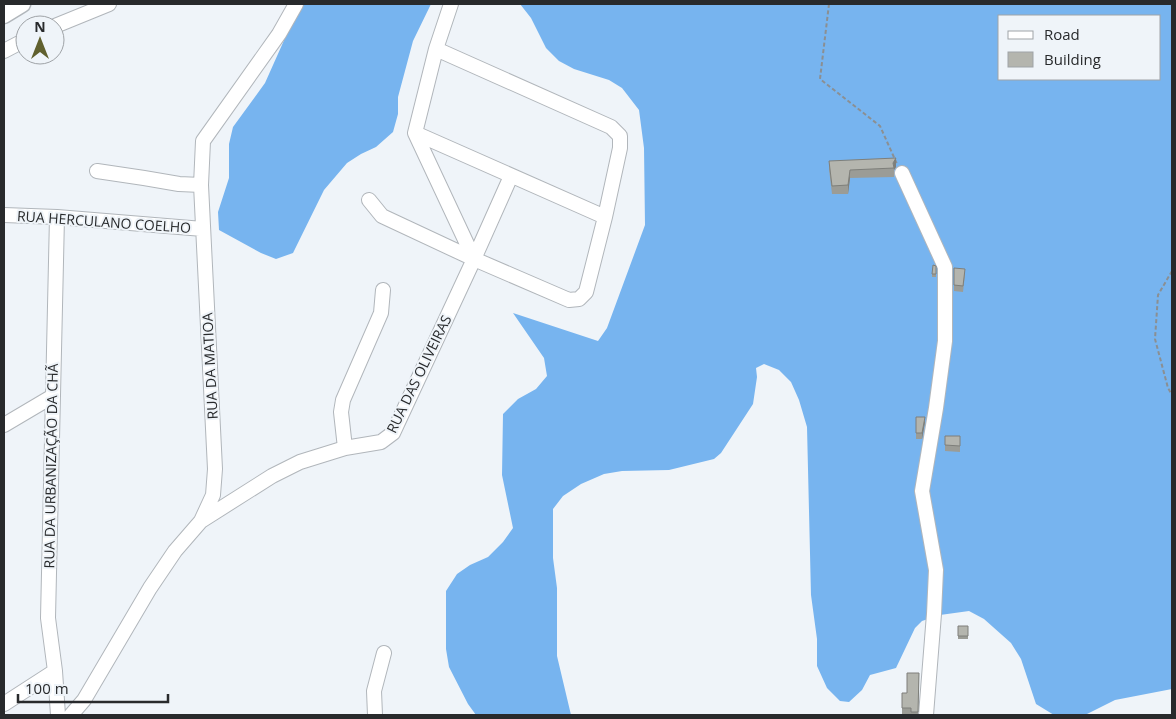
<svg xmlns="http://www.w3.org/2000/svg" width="1176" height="719" font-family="'Open Sans',sans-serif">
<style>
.forest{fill:#77b4ef;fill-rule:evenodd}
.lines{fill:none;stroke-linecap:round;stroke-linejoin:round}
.minor-casing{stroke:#b1b6bb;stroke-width:16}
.major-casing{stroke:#b1b6bb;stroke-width:19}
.path{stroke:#8b8f92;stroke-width:2;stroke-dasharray:4 2.5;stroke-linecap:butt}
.minor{stroke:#fff;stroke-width:14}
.major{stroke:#fff;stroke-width:16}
.wall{fill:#9b9c96}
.shaded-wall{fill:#7e7f7a}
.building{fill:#b4b5ae;stroke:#7e7f7a}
.labels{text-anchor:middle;stroke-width:4;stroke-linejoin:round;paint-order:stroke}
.street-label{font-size:14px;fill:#282a2c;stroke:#eff4f9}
</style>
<rect width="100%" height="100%" fill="#eff4f9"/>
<path class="forest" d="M293,4H431L413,41L398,97V114L393,132L376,147L361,154L347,163L324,190L293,253L276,259L261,253L219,230L218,212L229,178V144L233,127L265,83L294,18Z
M520,4H1172V689L1115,700L1085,715H1054L1036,704L1021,659L1011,643L984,619L969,611L940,615L922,621L915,628L896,668L870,675L862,690L849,702L840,701L827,688L817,666V639L811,595L807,427L799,400L791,382L779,370L764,364L756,368L757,377L753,404L721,453L714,459L669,470L622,471L604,474L581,484L563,496L553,509V558L557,588V656L571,715H476L468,704L449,667L446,649V591L457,574L470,565L488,557L503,542L513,528L502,475L503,414L518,399L536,389L547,376L544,358L513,313L598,341L607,328L645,225L644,148L639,110L622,88L609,80L574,69L559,61L546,48L531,18ZM1000,16H1160V79H1000Z"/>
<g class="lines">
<g class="minor-casing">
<path id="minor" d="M55,26L109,4
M436,49L451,4
M4,51L25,40
M415,133L474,259
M97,171L144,178L179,184L201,185
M902,173L945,267V341L936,408L922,491L936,570L934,614L926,715
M369,200L382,216L474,259L569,300L579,299L586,292L605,217L620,148V136L611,127L436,49L415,133L605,217
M4,215L57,217L203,229
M57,217L48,618L55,671L58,715
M4,425L53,396
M345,448L341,412L343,400L381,313L383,290
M201,521L272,476L300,462L345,448L381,442L393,433L474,259L511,176
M4,704L55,671
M71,715L84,700L150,588L175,551L201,521L213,495L215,469L201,185L203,141L279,34L296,4
M375,715L374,691L384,653"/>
</g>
<g class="major-casing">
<path id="major" d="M4,15L22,4"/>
</g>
<path class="path" d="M829,4L820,79L880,126L897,164
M1172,271L1158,295L1155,339L1168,388L1172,395"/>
<use href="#minor" class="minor"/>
<use href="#major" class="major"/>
</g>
<path class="wall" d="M829,161L896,167L894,170V177L850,178L848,194H832L829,169Z
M936,266V277H932V274Z
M954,268L965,274L963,292L954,291Z
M916,417L925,422L922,439H916Z
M945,436H960V452L945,451Z
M958,626H968V639H958Z
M919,673L918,715H911V714H902V693H907Z"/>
<path class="shaded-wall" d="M896,158V167L894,170L893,163Z
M850,170V178L848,194V185Z
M925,417V422L922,439V433Z"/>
<path class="building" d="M896,158L893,163L894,168L850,170L848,185L832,186L829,161Z
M933,265L936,266V274H932Z
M954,268L965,269L963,286L954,285Z
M916,417H925L922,433H916Z
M945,436H960V446L945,445Z
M958,626H968V636H958Z
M907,673H919L918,712H911V708H902V693H907Z"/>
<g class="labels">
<g class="street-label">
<text transform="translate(104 222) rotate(4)" y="5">RUA HERCULANO COELHO</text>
<text transform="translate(210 366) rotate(-93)" y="5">RUA DA MATIOA</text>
<text transform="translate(419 374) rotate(-64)" y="5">RUA DAS OLIVEIRAS</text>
<text transform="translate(51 466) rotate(-89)" y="5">RUA DA URBANIZAÇÃO DA CHÃ</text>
</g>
</g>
<rect width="1176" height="719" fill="none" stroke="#282a2c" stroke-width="10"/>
<rect x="998" y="15" width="162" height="65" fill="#eff4f9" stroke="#9fa3a7"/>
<rect x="1008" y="31" width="25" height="8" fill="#ffffff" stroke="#9fa3a7"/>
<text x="1044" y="40" font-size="15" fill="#282a2c">Road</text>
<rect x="1008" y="52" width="25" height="15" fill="#b4b5ae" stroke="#9fa3a7"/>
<text x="1044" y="65" font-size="15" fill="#282a2c">Building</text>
<g transform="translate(40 40)"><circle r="24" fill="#eff4f9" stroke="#9fa3a7"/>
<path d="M0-4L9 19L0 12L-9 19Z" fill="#60602e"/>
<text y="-8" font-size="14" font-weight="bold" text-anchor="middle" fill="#282a2c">N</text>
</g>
<path d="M18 694v8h150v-8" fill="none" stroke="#282a2c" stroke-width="2.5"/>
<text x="25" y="694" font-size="15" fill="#282a2c" stroke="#eff4f9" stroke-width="4" paint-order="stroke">100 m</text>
</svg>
